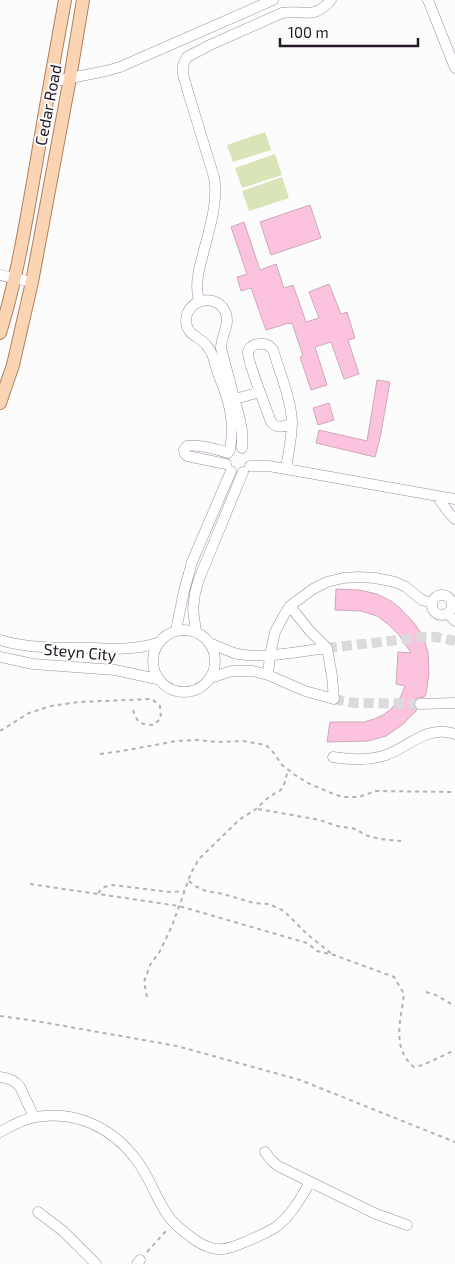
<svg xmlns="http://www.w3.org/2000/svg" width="455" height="1264" font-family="'Exo 2',sans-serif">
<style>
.green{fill:#dae4b9}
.building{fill:#fcc3de;stroke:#cea8ba}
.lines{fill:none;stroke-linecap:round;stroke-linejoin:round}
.minor-tunnel{stroke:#dcdadc;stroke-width:10;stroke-dasharray:10 5;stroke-linecap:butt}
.minor-casing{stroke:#a38aa6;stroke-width:11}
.major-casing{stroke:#ae8160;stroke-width:14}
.path{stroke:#b5b1b5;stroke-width:2;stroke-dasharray:4 4;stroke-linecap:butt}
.minor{stroke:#fff;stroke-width:10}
.major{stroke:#fbd5b3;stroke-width:12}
.labels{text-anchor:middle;stroke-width:4;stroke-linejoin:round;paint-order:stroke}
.street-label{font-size:16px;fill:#241a25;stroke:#fcfcfc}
</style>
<rect width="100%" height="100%" fill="#fcfcfc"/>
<path class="green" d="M265,132L271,150L233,162L227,145Z
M275,154L282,175L242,188L235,168Z
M282,177L289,198L249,211L242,191Z"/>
<path class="building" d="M310,205L321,238L271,255L260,222Z
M244,222L260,270L276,264L284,288L293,285L306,322L319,318L309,292L329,284L341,314L347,312L355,338L348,340L359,374L344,379L331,342L315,347L327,385L311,390L300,357L303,356L292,323L289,324V323L266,330L251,288L241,291L237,277L247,274L231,227Z
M377,380L390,382L380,438L375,457L316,443L319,430L367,441Z
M329,403L334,420L318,425L313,408Z
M336,589L359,590L377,594L391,601L400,608L414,623L423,636L428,652L429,673L426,694L424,697L417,698L414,700L413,705L417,710L402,725L386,736L368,741L327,742L330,722H364L374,719L383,715L391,709L400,698L405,686L396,684L398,652L411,653L399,635L388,624L377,616L361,611L335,610Z"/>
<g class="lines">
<path class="minor-tunnel" d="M327,648L424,637H436L455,641
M334,699L355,703L420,704"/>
<g class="minor-casing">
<path id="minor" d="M428,0L455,68
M50,82L106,71L120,67L273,0
M0,275L32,282
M199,301C195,286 198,273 202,258C208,233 219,203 214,177L188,92L183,74V65L187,57L210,45L282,13C304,9 313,21 331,0
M235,399L260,392
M230,450C232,437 233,424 230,411C228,397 222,384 217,371C215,363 213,352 207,346C200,336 186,336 186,320C187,298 219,292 226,314C230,326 221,335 221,348L240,420L242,431V448
M226,464L187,456L185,454L184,450L187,446C198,444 217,449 228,453
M250,466H269L455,499
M286,469C288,454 292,438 292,422C291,399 280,373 273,350C270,346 266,343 260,344C255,344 249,346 248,352C247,361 267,410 271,422C277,429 284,427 292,423
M437,496L449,513L455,519
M432 605a10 10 0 1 1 20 0a10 10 0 1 1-20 0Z
M447,613L455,621
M153 661a31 31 0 1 1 62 0a31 31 0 1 1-62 0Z
M176,630L184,591L192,562L231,471
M196,632L193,609L195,593L199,579L220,528L243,472
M0,640C29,649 62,648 92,648C114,649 136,650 157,643
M209,643C217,646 226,650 234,653C260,660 300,651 327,648
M0,657L33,664L115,670L157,679
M268,675L270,655L275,632L284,615L290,606L313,589L327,582L343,578L358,577L375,578L395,582L406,587L422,600L432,603
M210,678L232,671H253L268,675L305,691L334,699L332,676L327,648L309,630L290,606
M420,704L455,703
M333,757C351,760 368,761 386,755C411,746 426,725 455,734
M0,1077C8,1078 15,1080 20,1087L34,1117
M0,1132C11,1126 23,1119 35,1117C75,1110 111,1127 135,1158C149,1175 155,1197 167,1214C174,1225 185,1233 195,1240C214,1253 225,1251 245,1242C255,1238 266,1233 276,1227C291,1216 301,1198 310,1182
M265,1152L271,1160L278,1166L376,1214L407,1225
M38,1212L63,1231L96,1264
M137,1264L140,1260"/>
</g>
<g class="major-casing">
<path id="major" d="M0,333C17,279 26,221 36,165C45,110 55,55 65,0
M0,403L13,365L32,282L70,78L83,0"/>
</g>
<path class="path" d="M0,731L29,713L51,706L79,702L152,699L160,706L161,718L154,725C141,725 137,723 133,710
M100,754L128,750L176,741L198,740L217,742L243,741L266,745L273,752L282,765L295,775L308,783L331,793L342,797H359L376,791L455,792
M258,809L320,820L337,826L356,829L365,835L380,839L401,841
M189,881L195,886L206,891L223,894L254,903L269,904L284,911L307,934L332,954
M30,884L179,906L307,943L317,951L334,955L394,977L404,994C401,1020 391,1048 414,1067L423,1065L455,1050
M98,893L104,887L113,885L170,892L185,891
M426,992L436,995L455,1006
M147,997L144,982L150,965L160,951L172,926L191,873L199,859L239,820L256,809L269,797L281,790L285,782L288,770
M0,1016L36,1021L177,1046L300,1080L455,1142
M147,1252L167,1230"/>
<use href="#minor" class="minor"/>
<use href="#major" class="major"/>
</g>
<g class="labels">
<g class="street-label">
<text transform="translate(48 105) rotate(-79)" y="6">Cedar Road</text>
<text transform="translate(80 652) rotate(5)" y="6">Steyn City</text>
</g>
</g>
<path d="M280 38v8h138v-8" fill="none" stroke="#241a25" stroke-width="2.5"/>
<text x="288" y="38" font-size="15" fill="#241a25" stroke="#fcfcfc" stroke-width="4" paint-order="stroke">100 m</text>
</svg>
